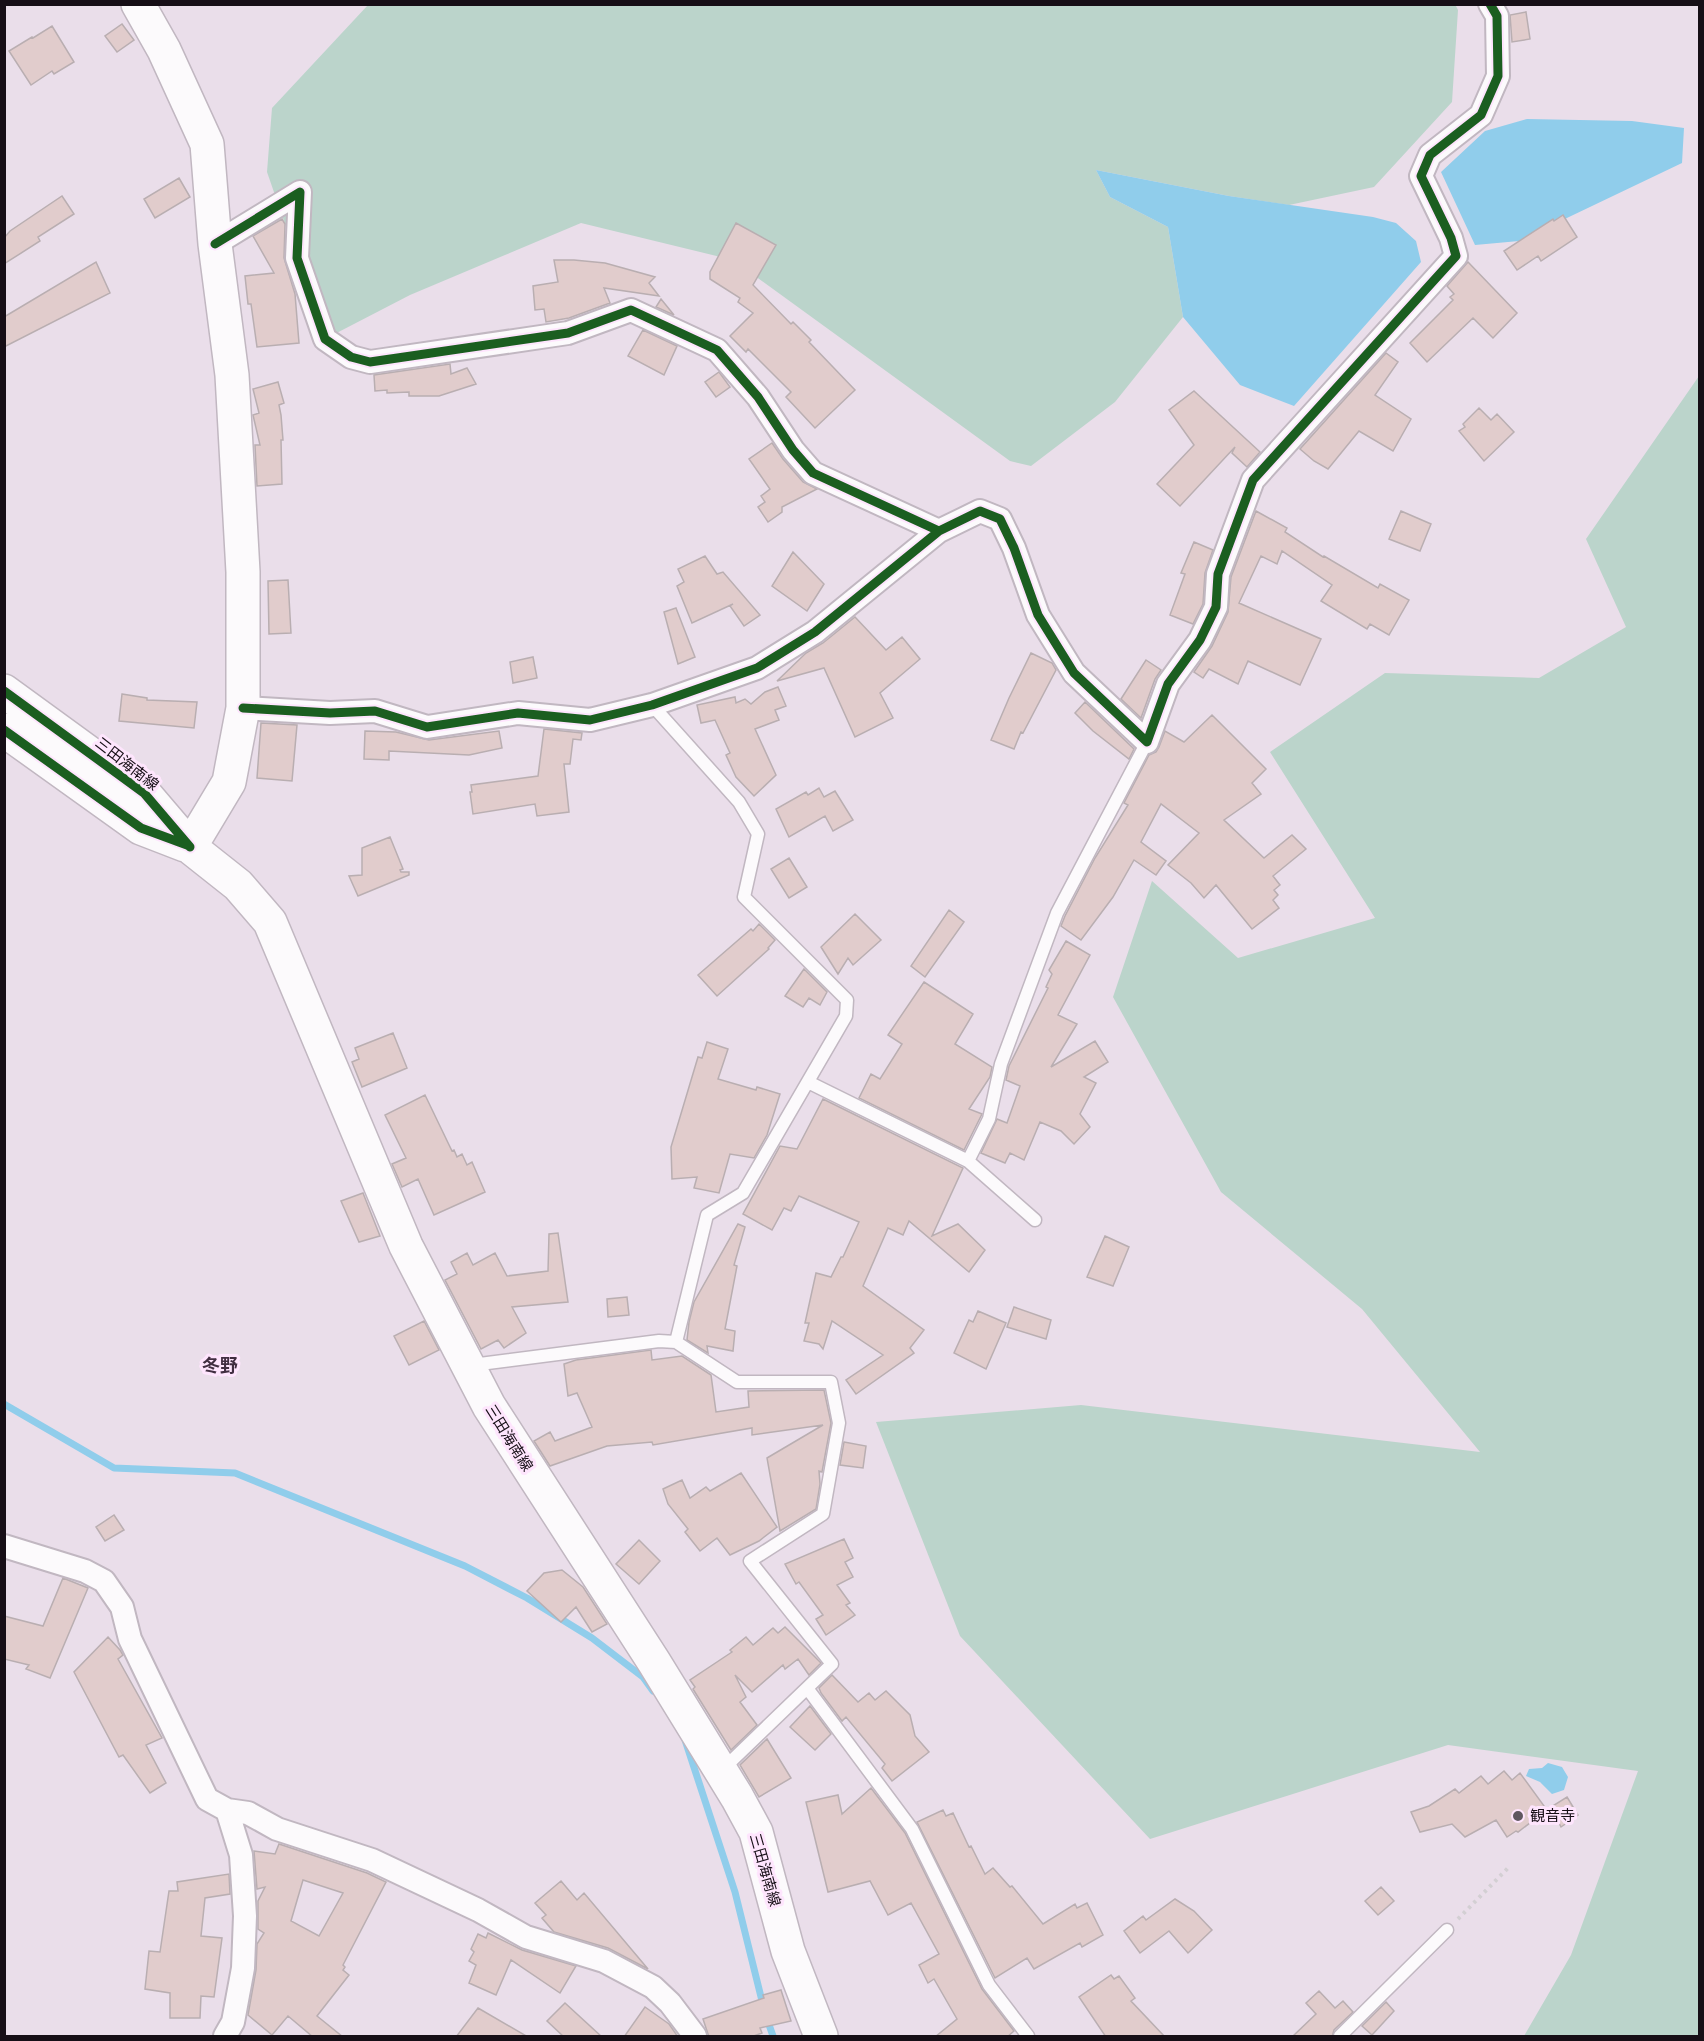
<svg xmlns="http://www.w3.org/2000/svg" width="1704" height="2041" font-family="Literata,'Noto Sans JP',serif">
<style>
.green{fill:#bbd4cb}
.water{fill:#90cdeb}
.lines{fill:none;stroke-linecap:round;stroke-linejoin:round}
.stream{stroke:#90cdeb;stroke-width:7}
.building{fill:#e1cccc;stroke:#b9aeb1;stroke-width:1.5;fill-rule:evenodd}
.lane-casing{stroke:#c1b7c1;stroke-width:15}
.street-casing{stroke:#c1b7c1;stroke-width:26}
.secondary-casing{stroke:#c1b7c1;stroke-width:36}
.path{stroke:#d3cfd3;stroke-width:4;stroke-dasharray:3 4.5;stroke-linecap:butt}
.lane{stroke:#fcfafc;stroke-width:12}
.street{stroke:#fcfafc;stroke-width:22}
.secondary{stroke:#fcfafc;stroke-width:33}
.cycleway-casing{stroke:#fee5fd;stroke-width:13}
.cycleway{stroke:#1b5e20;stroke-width:9}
.poi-dot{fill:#605760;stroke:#fee5fd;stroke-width:2}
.labels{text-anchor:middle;stroke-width:6;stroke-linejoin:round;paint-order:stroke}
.street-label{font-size:15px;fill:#160e16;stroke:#fee5fd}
.poi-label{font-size:15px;fill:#160e16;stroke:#fee5fd;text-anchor:start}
.quarter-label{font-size:18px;font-weight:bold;fill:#412e41;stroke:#fee5fd}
</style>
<rect width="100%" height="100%" fill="#eadeea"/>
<path class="green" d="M1455,4L1458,10L1452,102L1374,187L1289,205L1229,196L1096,170L1110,197L1168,227L1183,317L1115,402L1031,466L1010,461L733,260L581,223L410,295L325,339L267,172L272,108L368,5Z
M1699,376V2036H1524L1571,1955L1638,1771L1448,1745L1150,1839L960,1636L876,1422L1081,1405L1480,1452L1362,1309L1221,1192L1113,997L1152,881L1238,958L1375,918L1270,752L1385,673L1539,678L1626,627L1586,539Z"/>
<path class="water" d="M1527,119L1632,121L1684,128L1682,163L1519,241L1475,245L1441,172L1485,131Z
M1096,170L1229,196L1373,217L1396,223L1416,241L1421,262L1294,406L1240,385L1183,317L1168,227L1110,197Z
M1548,1763L1562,1767L1568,1777L1564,1790L1552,1794L1540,1782L1526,1776L1529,1769L1542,1768Z"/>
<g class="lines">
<path class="stream" d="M4,1404L114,1468L235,1473L465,1566L527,1598L592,1638L643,1677L653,1691
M685,1740L735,1892L763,2005
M767,2019L773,2036"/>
</g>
<path class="building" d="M1526,12L1530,39L1512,42L1510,15Z
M122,24L134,40L117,52L105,36Z
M52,26L74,62L54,74L52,71L31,85L9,51L32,37L33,38Z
M179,178L190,197L155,218L144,199Z
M62,196L74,214L38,237L40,241L4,264V238L10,231Z
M1563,215L1577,237L1541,261L1538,256L1517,270L1504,251L1553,219L1554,221Z
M282,219L285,224L284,258L295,294L299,343L257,347L251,304H248L245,276L274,273L253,236Z
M736,223L776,245L753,285L791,324L793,322L811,340L809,342L855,390L815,428L786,397L791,392L748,349L746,352L730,336L753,313L738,302L740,298L710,279V272Z
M554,260H574L605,263L655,277L649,283L659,296L604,288L610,303L569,318L546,322L544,309L535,310L533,286L558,282Z
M96,262L110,293L4,347V317Z
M1468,262L1517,313L1493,338L1473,318L1427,362L1410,343L1453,300L1450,297L1454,294L1447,286Z
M661,299L674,315L656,307Z
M643,330L677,346L664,375L628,356Z
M1386,353L1398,362L1375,395L1411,419L1393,451L1359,431L1328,469L1314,461L1300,449Z
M450,364L451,374L467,368L476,384L439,396H409V392L387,393V390L375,391L374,375Z
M719,372L730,387L716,397L705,382Z
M278,382L284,403L279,405L281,415L283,440H281L282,484L257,486L255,445H260L253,415L259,413L253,389Z
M1194,391L1260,452L1247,467L1232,453L1235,447L1180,506L1157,484L1194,445L1169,410Z
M1479,408L1491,420L1497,414L1514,432L1484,461L1459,431L1465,427L1463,424Z
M772,443L783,459L803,482L817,489L782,507V512L768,522L758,507L765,502L761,496L770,489L749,459Z
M1256,511L1287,528L1285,532L1323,557L1324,556L1378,588L1380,584L1409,600L1389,635L1370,624L1367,629L1321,601L1332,585L1282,551L1277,564L1261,556L1239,603L1321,639L1300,685L1248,661L1238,684L1209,669L1203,678L1194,672L1212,646L1228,612L1231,577Z
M1401,511L1431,524L1420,551L1389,539Z
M1194,542L1213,550L1205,573L1203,604L1193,624L1170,615L1185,574L1181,573Z
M793,552L824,584L807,611L772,586Z
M705,556L717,574L723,572L760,615L744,626L730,606L733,604L692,623L677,586L684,582L678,569Z
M288,580L291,633L269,634L268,581Z
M676,608L695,657L678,664L664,612Z
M855,617L886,650L902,637L920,659L880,693L893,718L855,737L824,668L777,681L806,653L823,643Z
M1031,653L1052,663L1056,670L1023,733L1021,732L1014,749L991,740L1009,698Z
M533,657L537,678L513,683L510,662Z
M1146,660L1161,670L1155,679L1141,718L1121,699Z
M778,687L786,706L775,710L779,720L755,729L776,775L754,796L736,777L726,755L730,753L715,720L701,723L697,705L735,697L736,703L745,699L751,704L765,692Z
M122,694L147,698V700L197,702L194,728L119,721Z
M1085,702L1134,749L1129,759L1093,731L1075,713Z
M1212,715L1266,769L1252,783L1261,794L1224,820L1264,858L1292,835L1306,849L1273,876L1280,885L1274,890L1278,895L1273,900L1279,908L1252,929L1216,885L1204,898L1191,883L1168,865L1199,833L1161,804L1141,842L1166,861L1156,875L1134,860L1113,897L1081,940L1061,926L1065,916L1095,858L1128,805L1124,803L1149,755L1156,752L1159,747L1165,731L1184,742Z
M261,723L297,725L292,781L257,778Z
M544,729L582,733L581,740L573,739L570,764H564L569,812L537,816L535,804L473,814L470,792H472L471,785L538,776Z
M365,731L396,732L429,740L499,731L502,748L469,755L389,751V760L364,759Z
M819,788L824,797L835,791L853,820L833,831L825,816L789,837L776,809L806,792L808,795Z
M390,837L403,869L400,870L401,872H409V875L358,896L349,876L362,875V848Z
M789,858L807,887L789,898L771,869Z
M949,910L964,922L925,977L911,966Z
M855,914L881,940L853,965L848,958L838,974L821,947Z
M759,924L775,940L768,948L769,949L717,996L698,975L751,929L753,931Z
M1066,941L1090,955L1058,1015L1077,1024L1051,1067L1095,1041L1108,1062L1084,1077L1096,1083L1080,1114L1090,1127L1074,1144L1061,1131L1040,1122L1024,1160L1010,1153L1005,1163L981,1153L997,1119L1007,1123L1020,1086L1006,1080L1009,1066L1048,988L1046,987L1052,974L1049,970Z
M804,969L827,992L820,1005L809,998L803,1007L785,996Z
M924,982L973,1014L955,1044L992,1067L990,1077L969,1109L982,1114L964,1150L859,1098L871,1074L880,1079L902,1044L888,1035Z
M393,1033L407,1068L362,1087L352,1062L359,1059L355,1048Z
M707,1042L728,1049L718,1079L756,1090L757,1087L780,1094L767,1135L754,1158L730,1154L719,1193L694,1188L697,1177L672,1179L671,1147L698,1057L702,1058Z
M425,1095L452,1151L454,1150L457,1157L462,1154L467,1165L472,1162L485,1192L434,1215L418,1179L402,1187L392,1164L406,1158L385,1115Z
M823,1099L963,1168L932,1236L958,1224L985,1250L969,1272L909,1221L903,1235L888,1228L863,1286L924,1330L910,1348L914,1353L856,1394L846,1380L883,1355L832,1321L823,1349L819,1344L804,1341L809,1323H805L816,1273L831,1277L841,1257H843L859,1222L799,1196L791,1211L784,1208L772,1230L743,1214L780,1146L797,1149Z
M363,1193L380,1236L359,1242L341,1201Z
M738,1224L745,1227L734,1265L737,1266L725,1329L735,1331L733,1351L707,1346L708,1353L687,1340L689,1322L694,1302Z
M558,1233L568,1302L512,1307L526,1333L504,1348L498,1340L481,1349L445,1280L457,1274L451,1262L467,1253L473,1265L495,1253L507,1276L548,1271L549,1234Z
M1105,1236L1129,1247L1113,1286L1087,1277Z
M627,1297L629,1315L608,1317L607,1299Z
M1014,1307L1051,1320L1046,1339L1007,1327Z
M978,1311L1006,1323L986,1369L954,1353L969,1320L973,1322Z
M424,1321L439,1350L409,1365L394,1336Z
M651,1350L652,1360L682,1356L711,1375L716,1412L749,1407L748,1391L824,1390L831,1423L822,1472L819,1471L820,1484L816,1509L780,1531L767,1458L823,1425L752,1435V1428L653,1445L652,1442L607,1446L550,1466L534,1441L550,1432L555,1441L592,1427L577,1393L568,1396L564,1364L576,1360Z
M844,1442L866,1446L863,1468L840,1465Z
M741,1473L777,1527L759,1541L730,1555L717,1538L700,1551L685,1532L688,1529L668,1504L663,1489L682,1480L690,1498L706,1487L710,1491Z
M114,1515L124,1530L105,1541L96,1527Z
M844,1539L853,1558L845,1562L853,1577L837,1585L850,1603L846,1605L855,1615L826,1635L816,1619L823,1615L799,1582L796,1584L785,1564Z
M639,1540L660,1561L639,1584L616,1564Z
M562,1570L583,1587L607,1624L592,1632L576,1607L561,1622L527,1591L544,1573Z
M63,1578L88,1588L50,1678L26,1669L29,1665L4,1659V1616L43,1626Z
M785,1627L821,1663L809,1675L798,1659L785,1669L783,1665L752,1692L735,1675L746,1697L740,1702L757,1725L731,1750L693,1689L695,1687L690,1680L732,1652L730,1650L746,1637L753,1645L773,1628L778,1633Z
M108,1637L120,1650L123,1655L118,1659L162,1738L146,1745L166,1783L150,1793L123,1755L119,1757L74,1672Z
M832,1675L858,1702L869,1693L875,1700L886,1691L910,1715L915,1736L929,1752L892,1781L882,1768L885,1764L846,1717L842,1721L821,1693L819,1688Z
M810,1706L831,1734L815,1750L790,1727Z
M767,1739L791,1778L759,1797L740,1765Z
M1504,1771L1512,1780L1520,1773L1547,1810L1518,1832L1516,1831L1507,1837L1496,1820L1465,1837L1452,1824L1420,1832L1411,1812L1429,1806L1455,1789L1459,1793L1481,1776L1488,1784Z
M871,1788L905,1833L982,1989L1014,2031L1007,2037H935L957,2019L934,1979L928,1983L919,1965L939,1954L911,1903L888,1915L870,1881L828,1892L806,1802L838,1795L842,1814Z
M1567,1797L1578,1815L1561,1827L1551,1807Z
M943,1810L946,1816L953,1813L969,1847L971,1846L985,1874L993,1868L1010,1887L1012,1886L1043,1924L1075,1904L1077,1908L1087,1903L1103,1935L1082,1947L1080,1943L1034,1969L1027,1958L995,1978L917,1822Z
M279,1844L367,1873L386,1882L343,1965L345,1967L343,1970L349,1975L317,2016L343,2037H313L288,2016L272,2035L248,2015L256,1970L257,1944L264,1933L258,1929V1901L265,1887L257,1889L254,1851L275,1854ZM303,1880L343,1893L319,1936L291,1921Z
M229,1874L230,1894L205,1898L201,1936L222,1938L214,1997L201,1996L200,2018H170V1993L145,1989L149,1951L160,1952L169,1891H178L177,1882Z
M561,1881L577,1900L584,1893L648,1969L608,1948L554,1932L542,1918L546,1915L535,1903Z
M1381,1887L1394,1901L1378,1915L1365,1901Z
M1175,1899L1194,1911L1212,1930L1188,1953L1169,1931L1140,1953L1124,1931L1143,1916L1146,1920Z
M488,1933L522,1950L576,1966L560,1993L511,1960L496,1995L469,1983L476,1965L469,1961L474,1952L471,1949L478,1934L486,1938Z
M1111,1975L1114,1979L1119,1976L1135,1998L1131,2001L1165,2037H1106L1079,1997Z
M781,1990L791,2021L760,2028L762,2033L751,2037H709L703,2019L764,1998L763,1995Z
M1319,1991L1335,2008L1343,2001L1353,2012L1334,2030L1332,2037H1292L1316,2014L1306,2003Z
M1386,2002L1394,2011L1372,2035L1362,2026Z
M565,2003L602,2037H564L547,2021Z
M645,2007L669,2024L678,2037H624Z
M478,2008L528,2037H456Z"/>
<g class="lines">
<g class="lane-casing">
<path id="lane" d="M808,1082L968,1161L1035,1220
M968,1161L989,1119L1001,1064L1057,913L1147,742
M676,1342L737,1382H831L839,1423L823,1514L750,1561L832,1664L722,1770
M472,1365L659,1341L676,1342L707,1215L743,1193L846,1016L847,1000L744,897L758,834L739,802L652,705
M807,1688L912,1829L989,1985L1028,2036
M1340,2036L1447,1930"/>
</g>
<g class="street-casing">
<path id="street" d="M215,244L300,192L297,258L325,339L351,357L370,362L568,333L631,310L717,350L758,397L793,450L813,473L939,531
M243,708L330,713L375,711L427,727L518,713L590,720L652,705L757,668L815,632L939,531L980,511L1000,519L1014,548L1038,615L1074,673L1147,742L1168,684L1200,640L1216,607L1218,574L1253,480L1456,256L1451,238L1421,176L1430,155L1481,115L1498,76L1497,16L1490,4
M4,1546L85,1571L104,1581L122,1607L130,1639L207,1799L227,1810L248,1813L277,1829L372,1860L478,1910L526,1937L604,1961L653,1987L670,2003L695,2036
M225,2036L233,2022L243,1968L245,1916L241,1855L227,1810"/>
</g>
<g class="secondary-casing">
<path id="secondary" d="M138,4L164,50L207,144L215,244L232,375L243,572V708L229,782L190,847
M4,691L144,793L190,847L238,885L270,922L406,1246L489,1406L654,1662L737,1797L756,1832L788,1951L821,2036
M4,730L141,828L185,845"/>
</g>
<path class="path" d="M1458,1919L1509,1867"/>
<use href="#lane" class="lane"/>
<use href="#street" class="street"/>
<use href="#secondary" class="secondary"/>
<g class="cycleway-casing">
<path id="cycleway" d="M215,244L300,192L297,258L325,339L351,357L370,362L568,333L631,310L717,350L758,397L793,450L813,473L939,531
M4,691L144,793L190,847
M243,708L330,713L375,711L427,727L518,713L590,720L652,705L757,668L815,632L939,531L980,511L1000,519L1014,548L1038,615L1074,673L1147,742L1168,684L1200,640L1216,607L1218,574L1253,480L1456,256L1451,238L1421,176L1430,155L1481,115L1498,76L1497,16L1490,4
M4,730L141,828L187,845"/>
</g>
<use href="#cycleway" class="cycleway"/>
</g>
<circle class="poi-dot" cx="1518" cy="1816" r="6"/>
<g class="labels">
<g class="street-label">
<text transform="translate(127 764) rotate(38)" y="5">三田海南線</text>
<text transform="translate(509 1438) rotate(58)" y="5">三田海南線</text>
<text transform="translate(765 1870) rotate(74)" y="5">三田海南線</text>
</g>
<g class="poi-label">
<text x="1530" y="1821">観音寺</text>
</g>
<g class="quarter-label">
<text x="220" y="1372">冬野</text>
</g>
</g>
<rect width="1704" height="2041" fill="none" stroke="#160e16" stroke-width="12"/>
</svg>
